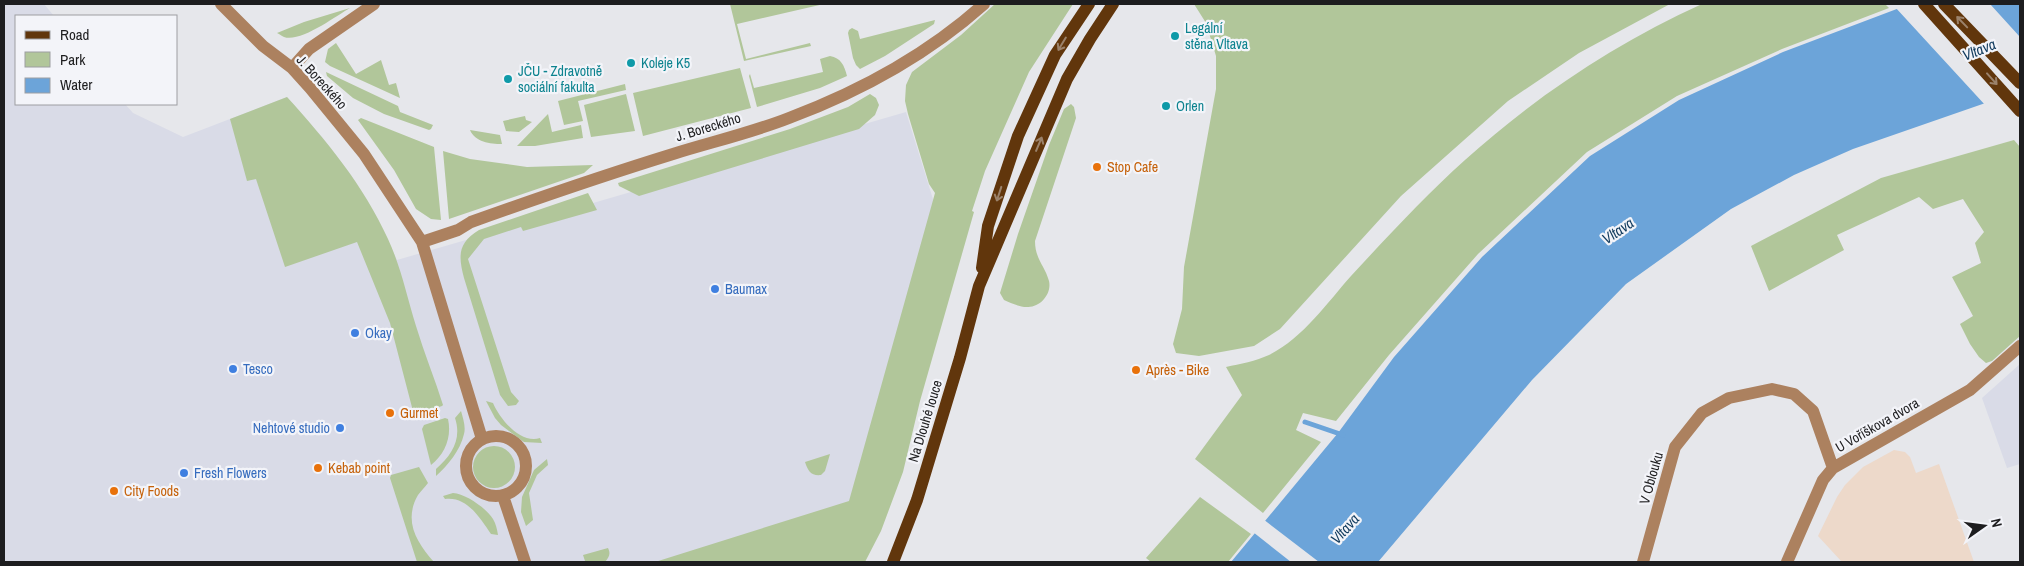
<svg xmlns="http://www.w3.org/2000/svg" width="2024" height="566" font-family="'Archivo Narrow',sans-serif">
<style>
.built{fill:#d9dbe7}
.education{fill:#edd9ca}
.green{fill:#b1c69a}
.water{fill:#6ca4d9}
.pier{fill:#e6e7eb}
.lines{fill:none;stroke-linecap:round;stroke-linejoin:round}
.stream{stroke:#6ca4d9;stroke-width:5}
.minor{stroke:#ac815f;stroke-width:12}
.major{stroke:#61360c;stroke-width:12}
.oneway{stroke:#9b826b}
.culture-dot{fill:#0f9aa8;stroke:#f3f4f9;stroke-width:2}
.food-dot{fill:#e8710a;stroke:#f3f4f9;stroke-width:2}
.shop-dot{fill:#3f7fe0;stroke:#f3f4f9;stroke-width:2}
.labels{text-anchor:middle;stroke-width:4.5;stroke-linejoin:round;paint-order:stroke}
.culture-label{font-size:14px;fill:#0d838f;stroke:#f3f4f9;text-anchor:start}
.street-label{font-size:14px;fill:#1d1d1f;stroke:#f3f4f9}
.food-label{font-size:14px;fill:#c56008;stroke:#f3f4f9;text-anchor:start}
.shop-label{font-size:14px;fill:#366cbe;stroke:#f3f4f9;text-anchor:start}
.water-label{font-size:15px;font-style:italic;fill:#103a5d;stroke:#f3f4f9}
</style>
<rect width="100%" height="100%" fill="#e6e7eb"/>
<path class="built" d="M4,4H44L54,16H16V104H125L133,113L183,137L287,97L322,137L351,175L376,216L397,260L906,112L945,238L924,320L871,489L823,562H4Z
M2020,364V464L2007,468L1982,398Z"/>
<path class="education" d="M1894,450L1905,452L1910,457L1916,473L1939,464L1974,562H1842L1818,536L1837,497L1845,485L1863,467Z"/>
<path class="green" d="M730,4H824L737,24L746,59L810,43L811,46L744,61Z
M995,4H1073L1029,72L985,171L972,211L974,212L920,401L903,472L881,531L865,562H655L849,501L935,193L929,184L908,114L905,101L906,85L912,72L961,35Z
M1194,4H1670L1579,53L1508,101L1401,196L1280,329L1254,346L1199,356L1176,353L1173,344L1182,309L1184,267L1216,89V56L1206,23Z
M1702,4H1885L1889,8L1782,49L1677,96L1587,152L1478,254L1389,355L1336,421L1303,413L1296,430L1321,442L1263,513L1195,459L1242,395L1226,367C1240,364 1256,361 1269,355C1303,338 1327,303 1351,276C1388,236 1425,196 1465,160C1536,96 1616,43 1702,4Z
M350,8C336,16 300,43 284,37C281,36 280,34 277,33L304,22Z
M935,20L934,24L885,56L860,69L856,65L853,58L848,33L849,30L852,28L858,31L860,39Z
M336,43L356,74L381,60L389,85L396,83L400,98L330,66L325,62L328,49Z
M830,56C841,58 844,65 847,76L820,88L757,107L749,76L750,74L754,88L823,72L820,59Z
M740,68L751,108L643,136L633,93Z
M326,72L398,106L400,112L433,125L431,129L429,130L384,114L353,98L327,76Z
M625,84L626,90L578,101L583,121L564,125L558,101Z
M626,94L635,131L591,137L584,105Z
M870,94L876,98L879,105L875,115L859,129L639,196L619,186L618,183L790,129L848,107Z
M287,97C326,140 364,186 388,239C401,267 407,297 416,326C424,353 435,379 443,405L442,406L414,415L390,323L357,242L285,267L256,179L247,181L230,119Z
M1071,104L1074,107L1076,118L1035,241C1035,259 1045,266 1049,281C1052,294 1040,308 1027,307C1019,307 1011,303 1004,300L1000,293L1018,234L1049,145L1064,109Z
M548,114L552,132L581,125L583,138L535,146H517Z
M525,116L526,120L532,122L519,132L506,131L503,121Z
M361,118L434,147L441,220L431,219L416,209L394,170L358,120Z
M470,130L500,135L502,144C490,144 475,142 470,130Z
M2014,140L2020,147V336L1992,361L1986,363L1979,357L1970,344L1960,324L1973,316L1952,277L1981,263L1975,243L1984,232L1963,199L1933,209L1919,197L1837,235L1844,250L1769,291L1751,246L1881,178Z
M443,151L470,159L527,167L593,165L584,173L449,219Z
M588,193L597,210L523,231L521,227L484,239L468,259L511,392L519,401L516,405L508,406L500,395L464,278C458,255 458,243 479,230Z
M486,401L493,403C500,419 520,444 540,438L542,443L524,442L501,425L495,418Z
M461,411C463,418 466,427 464,434C460,451 448,465 436,476V469C452,455 462,439 455,418Z
M445,418L448,419C452,437 445,454 431,465L422,429L424,425Z
M473 467a21 21 0 1 1 42 0a21 21 0 1 1-42 0Z
M830,454L825,471L821,475C811,476 808,471 805,462Z
M547,459L548,465L537,475L529,493L533,520L526,526L521,512L522,497L534,470Z
M419,467L428,483C425,487 421,491 418,495C403,521 417,543 434,562H417L390,478L391,475Z
M453,493C466,494 486,508 493,519C496,524 497,529 498,535L491,534C480,518 467,496 445,499L443,496Z
M1200,497L1251,534L1228,562H1151L1146,558Z
M608,548C611,554 609,557 605,562L585,561L583,555Z"/>
<path class="water" d="M1910,4H2020V91L1853,149L1794,175L1731,209L1626,284L1532,380L1378,562H1231L1338,433L1394,357L1482,257L1590,156L1679,100L1783,52Z"/>
<path class="pier" d="M1903,4H1990L2020,37V94L1986,106L1895,7Z
M1263,519L1319,562H1291L1253,532Z"/>
<g class="lines">
<path class="stream" d="M1305,422L1343,435"/>
<path class="minor" d="M221,4L263,46L292,68L310,88L364,154L422,242L482,439
M292,68L309,49L374,4
M422,242L458,230L471,222C538,198 605,175 673,154C711,142 751,133 789,118C861,91 927,55 984,4
M466 466a30 30 0 1 1 60 0a30 30 0 1 1-60 0Z
M503,496L525,562
M1643,562L1675,447L1702,413L1729,398L1772,389L1794,394L1813,411L1833,468
M1787,562L1823,480L1833,468L1970,390L2020,346"/>
<path class="major" d="M1924,4L2020,111
M1944,4L2020,83
M982,268L988,226L1018,136L1055,55L1089,4
M893,562L917,500L960,358L979,286L1067,79L1090,39L1113,4"/>
</g>
<defs><path id="oneway-shaft" d="M-6 0H5M1.5-3L5.5 0L1.5 3" fill="none" stroke-width="1.6" stroke-linecap="round" stroke-linejoin="round" transform="scale(1.25)"/></defs>
<g class="oneway">
<use href="#oneway-shaft" transform="translate(1962 22) rotate(-134)"/>
<use href="#oneway-shaft" transform="translate(1062 44) rotate(121)"/>
<use href="#oneway-shaft" transform="translate(1992 79) rotate(48)"/>
<use href="#oneway-shaft" transform="translate(1039 144) rotate(-67)"/>
<use href="#oneway-shaft" transform="translate(999 194) rotate(108)"/>
</g>
<g class="culture-dot">
<circle cx="1175" cy="36" r="5"/>
<circle cx="631" cy="63" r="5"/>
<circle cx="508" cy="79" r="5"/>
<circle cx="1166" cy="106" r="5"/>
</g>
<g class="food-dot">
<circle cx="1097" cy="167" r="5"/>
<circle cx="1136" cy="370" r="5"/>
<circle cx="390" cy="413" r="5"/>
<circle cx="318" cy="468" r="5"/>
<circle cx="114" cy="491" r="5"/>
</g>
<g class="shop-dot">
<circle cx="715" cy="289" r="5"/>
<circle cx="355" cy="333" r="5"/>
<circle cx="233" cy="369" r="5"/>
<circle cx="340" cy="428" r="5"/>
<circle cx="184" cy="473" r="5"/>
</g>
<g class="labels">
<g class="culture-label">
<text x="1185" y="33">Legální<tspan x="1185" dy="16">stěna Vltava</tspan></text>
<text x="641" y="68">Koleje K5</text>
<text x="518" y="76">JČU - Zdravotně<tspan x="518" dy="16">sociální fakulta</tspan></text>
<text x="1176" y="111">Orlen</text>
</g>
<g class="street-label">
<text transform="translate(322 82) rotate(48)" y="5">J. Boreckého</text>
<text transform="translate(708 127) rotate(-17)" y="5">J. Boreckého</text>
<text transform="translate(925 421) rotate(-73)" y="5">Na Dlouhé louce</text>
<text transform="translate(1877 425) rotate(-30)" y="5">U Voříškova dvora</text>
<text transform="translate(1651 478) rotate(-74)" y="5">V Oblouku</text>
</g>
<g class="food-label">
<text x="1107" y="172">Stop Cafe</text>
<text x="1146" y="375">Après - Bike</text>
<text x="400" y="418">Gurmet</text>
<text x="328" y="473">Kebab point</text>
<text x="124" y="496">City Foods</text>
</g>
<g class="shop-label">
<text x="725" y="294">Baumax</text>
<text x="365" y="338">Okay</text>
<text x="243" y="374">Tesco</text>
<text x="330" y="433" text-anchor="end">Nehtové studio</text>
<text x="194" y="478">Fresh Flowers</text>
</g>
<g class="water-label">
<text transform="translate(1979 50) rotate(-22)" y="5">Vltava</text>
<text transform="translate(1618 231) rotate(-34)" y="5">Vltava</text>
<text transform="translate(1345 529) rotate(-48)" y="5">Vltava</text>
</g>
</g>
<rect width="2024" height="566" fill="none" stroke="#1d1d1f" stroke-width="10"/>
<rect x="15" y="15" width="162" height="90" fill="#f3f4f9" stroke="#9d9ea2"/>
<rect x="25" y="31" width="25" height="8" fill="#61360c" stroke="#9d9ea2"/>
<text x="60" y="40" font-size="15" fill="#1d1d1f">Road</text>
<rect x="25" y="52" width="25" height="15" fill="#b1c69a" stroke="#9d9ea2"/>
<text x="60" y="65" font-size="15" fill="#1d1d1f">Park</text>
<rect x="25" y="78" width="25" height="15" fill="#6ca4d9" stroke="#9d9ea2"/>
<text x="60" y="90" font-size="15" fill="#1d1d1f">Water</text>
<g transform="translate(1984 526) rotate(76)" stroke="#f3f4f9" stroke-width="4" paint-order="stroke">
<path d="M0-4L9 19L0 12L-9 19Z" fill="#1d1d1f"/>
<text y="-8" font-size="14" font-weight="bold" text-anchor="middle" fill="#1d1d1f">N</text>
</g>
</svg>
